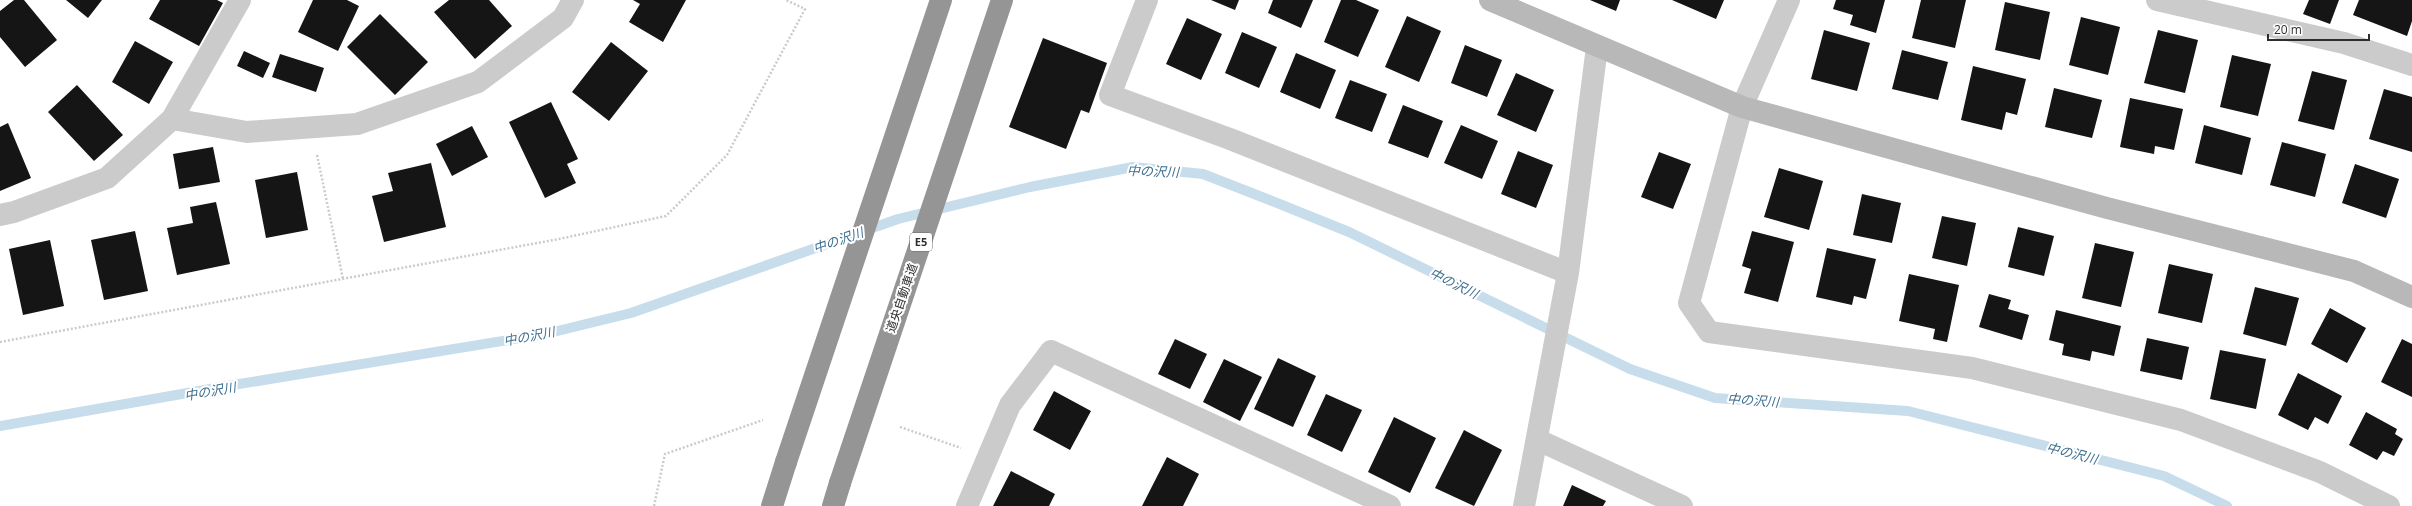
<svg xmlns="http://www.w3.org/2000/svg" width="2412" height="506" font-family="'Open Sans','Noto Sans JP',sans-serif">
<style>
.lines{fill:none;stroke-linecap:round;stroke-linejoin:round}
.stream{stroke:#c8ddeb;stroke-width:10}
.building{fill:#151515}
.path{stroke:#cbcbcb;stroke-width:2.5;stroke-dasharray:2 2;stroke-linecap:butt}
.street{stroke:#cbcbcb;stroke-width:22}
.secondary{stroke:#b8b8b8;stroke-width:22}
.highway{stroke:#959595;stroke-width:22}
.highway-bridge{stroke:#959595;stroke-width:22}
.labels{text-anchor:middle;stroke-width:4;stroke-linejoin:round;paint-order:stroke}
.shield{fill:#fff;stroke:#6d6d6d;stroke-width:1}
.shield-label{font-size:11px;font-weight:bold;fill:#2e2e2e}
.street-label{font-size:12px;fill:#2e2e2e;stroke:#fff}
.water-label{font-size:13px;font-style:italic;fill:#3d6e8e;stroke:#fff}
</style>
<rect width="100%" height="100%" fill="#fff"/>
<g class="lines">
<path class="stream" d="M0,426L227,386L545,334L631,313L898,219L1030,187L1133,167L1203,174L1267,199L1349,232L1630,369L1715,398L1908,411L2164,476L2227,506"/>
</g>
<path class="building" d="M14,0H24L57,40L25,67L0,37V11Z
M66,0H102L88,18Z
M160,0H217L223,3L199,46L149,19Z
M313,0H347L359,6L338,51L298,32Z
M449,0H489L512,26L475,59L434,12Z
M633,0H686L663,42L629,22L640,4Z
M1211,0H1239L1235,10Z
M1273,0H1313L1301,28L1268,13Z
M1341,0H1356L1379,10L1358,57L1324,42Z
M1590,0H1620L1616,11Z
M1672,0H1724L1716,19Z
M1836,0H1885L1876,33L1850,25L1853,15L1833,9Z
M1921,0H1966L1955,48L1912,38Z
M2309,0H2339L2330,24L2303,14Z
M2359,0H2412V21L2407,36L2353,15Z
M2005,2L2050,12L2040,60L1995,50Z
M380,14L428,62L395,95L347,47Z
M1407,16L1441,31L1419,82L1385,67Z
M2081,17L2120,27L2108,75L2069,65Z
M1187,18L1222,34L1201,80L1166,64Z
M1824,30L1870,43L1857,91L1811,79Z
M2158,30L2198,40L2185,93L2144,83Z
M1242,32L1277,47L1259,88L1225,73Z
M1043,38L1107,63L1089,113L1081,110L1066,149L1009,127Z
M135,41L173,62L149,104L112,82Z
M611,42L648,71L609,121L572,92Z
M1465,45L1502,60L1487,97L1451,83Z
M1902,50L1948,62L1938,100L1892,89Z
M244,51L270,63L263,78L237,66Z
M1296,53L1336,70L1320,109L1280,92Z
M280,54L324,68L316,92L272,77Z
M2232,55L2271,64L2258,116L2220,107Z
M1973,66L2026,79L2017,115L2006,112L2002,130L1961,120Z
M2312,71L2347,80L2334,130L2298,121Z
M1516,73L1554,90L1536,132L1497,115Z
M1350,80L1387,94L1372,132L1335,118Z
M77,85L123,135L94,161L48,112Z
M2054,88L2102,100L2092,138L2045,127Z
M2384,89L2412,97V152L2369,139Z
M2130,98L2183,109L2174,150L2155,146L2154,154L2120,147Z
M551,102L578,159L567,164L576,183L545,198L509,122Z
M1403,105L1443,121L1428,158L1388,143Z
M8,123L31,178L0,191V127Z
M1461,125L1498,141L1482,179L1444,163Z
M2204,125L2251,138L2242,175L2195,163Z
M472,126L488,157L452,176L436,144Z
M2282,142L2326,154L2315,197L2270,185Z
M213,147L220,182L179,189L173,154Z
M1518,151L1553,165L1536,208L1501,194Z
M1659,152L1691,164L1673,209L1641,197Z
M431,163L446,227L384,242L372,196L393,191L388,173Z
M2355,164L2399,179L2386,218L2342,203Z
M1779,168L1823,181L1809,230L1764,217Z
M297,172L308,230L266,238L255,180Z
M1862,194L1901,203L1892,243L1853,235Z
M216,202L230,264L177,275L167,228L193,223L190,207Z
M1942,216L1976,223L1967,266L1932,258Z
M2018,227L2054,236L2044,276L2008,267Z
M135,231L148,291L104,300L91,240Z
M1752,231L1794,242L1778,302L1744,293L1751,269L1742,266Z
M50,240L64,306L23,315L9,249Z
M2095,243L2134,252L2121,307L2082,298Z
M1827,248L1876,259L1866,299L1854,296L1852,305L1816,297Z
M2169,264L2213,274L2202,323L2158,313Z
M1909,274L1959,285L1947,342L1933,339L1935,329L1899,321Z
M2255,287L2299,298L2286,346L2243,334Z
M1989,294L2011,300L2008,309L2029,315L2022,340L1979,327Z
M2330,308L2366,328L2347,363L2311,344Z
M2056,310L2121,326L2114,356L2092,351L2090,361L2062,355L2064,344L2049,340Z
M2147,338L2189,347L2182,380L2140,371Z
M1175,339L1207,354L1190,389L1158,374Z
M2402,339L2412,344V397L2381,382Z
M2220,350L2266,359L2256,409L2210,399Z
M1278,358L1316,376L1293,427L1254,409Z
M1224,359L1262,377L1240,421L1203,402Z
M2298,373L2342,396L2328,424L2315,417L2308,430L2278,415Z
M1054,391L1091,411L1070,450L1033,430Z
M1326,394L1362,410L1342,452L1307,435Z
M2366,412L2397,429L2395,434L2403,439L2394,456L2383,451L2377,460L2349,445Z
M1394,417L1436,438L1410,493L1368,472Z
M1464,430L1502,450L1474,506L1435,488Z
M1167,457L1199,474L1183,506H1142Z
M1011,471L1055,494L1049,506H993Z
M1572,485L1606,501L1603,506H1563Z"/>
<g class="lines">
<path class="path" d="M317,155L343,279
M0,342L559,239L666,216L727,155L805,9L786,0
M900,427L961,448
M654,506L665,454L763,420"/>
<path class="street" d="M1147,0L1110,95L1230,139L1568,273
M1789,0L1742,107L1689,303L1709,332L1972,368L2181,420L2320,472L2389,506
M2157,0L2344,43L2412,65
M172,119L247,132L357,124L478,82L563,18L573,0
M0,215L14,212L107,178L172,119L240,0
M1538,440L1682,506
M967,506L1010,405L1051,351L1390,506
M1524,506L1568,273L1597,47"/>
<path class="secondary" d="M1490,0L1742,107L2107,208L2354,271L2412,297"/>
<path class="highway" d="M772,506L786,462
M833,506L840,483"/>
<path class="highway-bridge" d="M786,462L941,0
M840,483L1002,0"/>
</g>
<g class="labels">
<rect class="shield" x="910" y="233" width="22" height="18" rx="3"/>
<g class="shield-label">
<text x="921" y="246">E5</text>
</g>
<g class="street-label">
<text transform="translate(902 298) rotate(-71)" y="4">道央自動車道</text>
</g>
<g class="water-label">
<text transform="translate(1153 171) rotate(2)" y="5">中の沢川</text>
<text transform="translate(838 240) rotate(-19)" y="5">中の沢川</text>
<text transform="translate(1454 283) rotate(26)" y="5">中の沢川</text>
<text transform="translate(529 336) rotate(-11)" y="5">中の沢川</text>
<text transform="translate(210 391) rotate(-10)" y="5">中の沢川</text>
<text transform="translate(1753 400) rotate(4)" y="5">中の沢川</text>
<text transform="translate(2072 453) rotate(14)" y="5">中の沢川</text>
</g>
</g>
<path d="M2268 34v6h101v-6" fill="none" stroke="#2e2e2e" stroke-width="2"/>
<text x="2274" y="34" font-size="12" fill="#2e2e2e" stroke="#ffffff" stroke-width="3" paint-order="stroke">20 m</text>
</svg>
